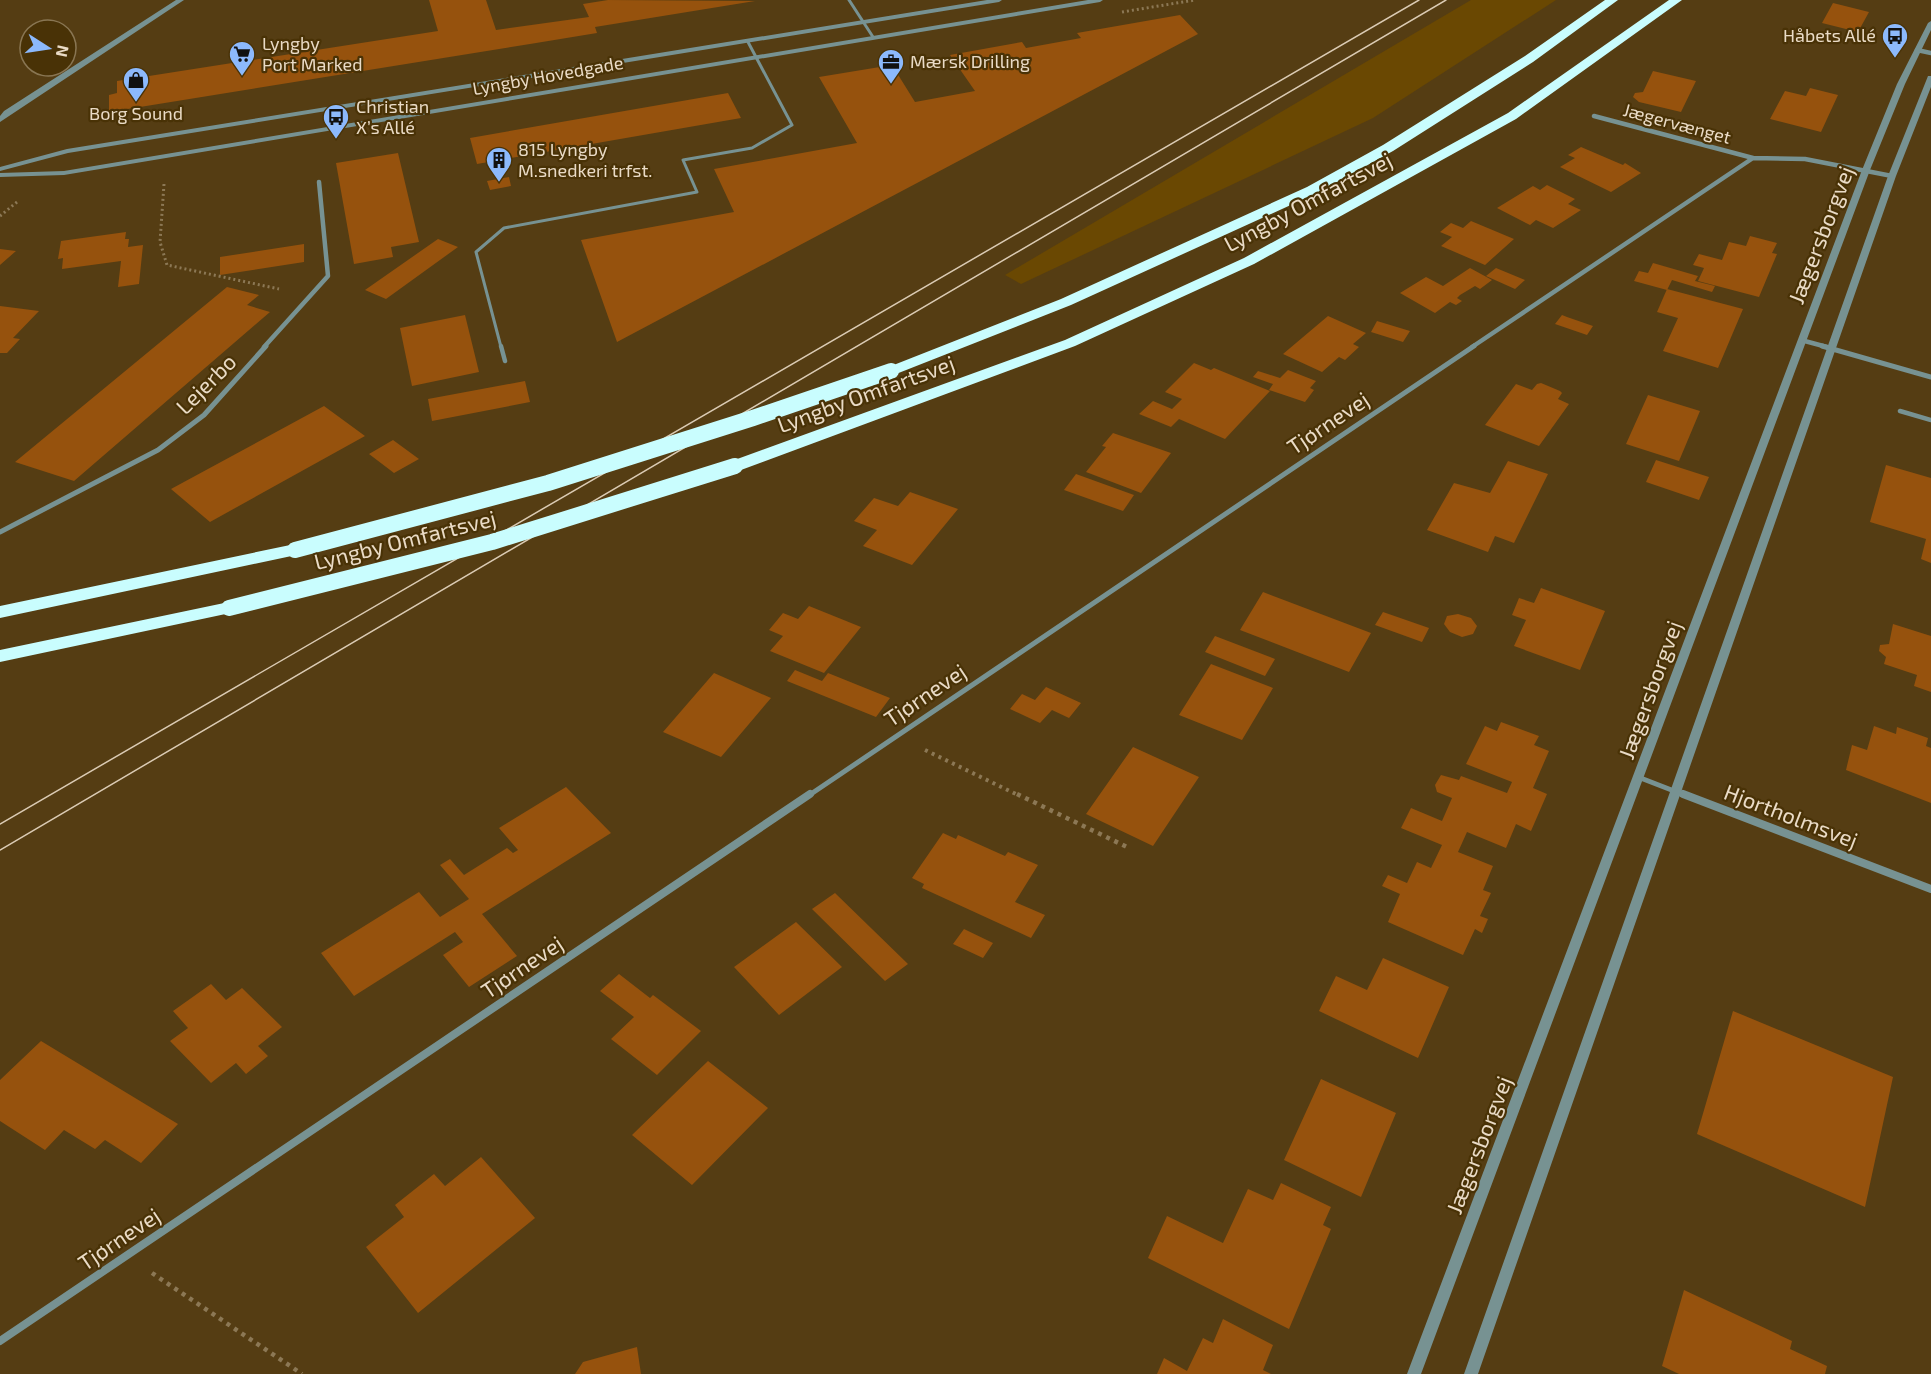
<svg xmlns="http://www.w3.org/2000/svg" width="1931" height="1374" font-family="'Exo 2',sans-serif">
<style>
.green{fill:#6a4802}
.building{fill:#96520d}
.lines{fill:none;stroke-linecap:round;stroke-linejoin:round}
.path-far2{stroke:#8c7855;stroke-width:3;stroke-dasharray:2 3;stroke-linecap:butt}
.path-far1{stroke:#8c7855;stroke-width:4;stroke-dasharray:3 4.5;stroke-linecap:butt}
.path{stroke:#8c7855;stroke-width:4.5;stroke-dasharray:4 5;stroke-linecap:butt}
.service-far1{stroke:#779292;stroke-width:3}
.service{stroke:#779292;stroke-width:4.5}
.minor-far2{stroke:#779292;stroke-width:4.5}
.minor-far1{stroke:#779292;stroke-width:5}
.minor{stroke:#779292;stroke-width:8}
.tertiary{fill:#779292;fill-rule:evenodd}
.motorway{fill:#c9fdfe;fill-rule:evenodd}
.tram{stroke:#dbcbb4;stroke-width:1.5}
.motorway-bridge{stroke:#c9fdfe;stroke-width:16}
.labels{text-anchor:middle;stroke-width:4.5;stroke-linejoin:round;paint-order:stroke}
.far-poi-label{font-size:18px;fill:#eadbc6;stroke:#493206;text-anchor:start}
.far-street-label{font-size:18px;fill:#eadbc6;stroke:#493206}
.street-label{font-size:22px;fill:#eadbc6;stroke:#493206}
</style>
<rect width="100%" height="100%" fill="#553d13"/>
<path class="green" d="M1471,0H1556L1373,118L1021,284L1005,275Z"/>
<path class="building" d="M429,0H486L496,30L589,17L583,4L608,0L755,1L595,27L597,33L530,44L109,112V95L117,93V81L438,31Z
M1833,3L1869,12L1858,32L1822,23Z
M1180,15L1198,34L617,342L581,240L734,212L714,169L857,143L819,77L892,65L915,102L975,91L950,55L1022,42L1026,48L1081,38L1077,33Z
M1653,71L1696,81L1681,112L1639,102L1633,97L1635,93L1643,92Z
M1810,88L1838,95L1821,132L1770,119L1785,91L1806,96Z
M728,93L741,118L477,164L470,138Z
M1581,147L1623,165L1625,163L1641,173L1611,192L1560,167L1575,158L1568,155Z
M398,153L419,242L391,247L393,257L354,264L336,163Z
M509,177L511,186L490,190L487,181Z
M1547,185L1575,199L1568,204L1581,210L1553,228L1536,220L1530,225L1497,208L1533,186L1540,190Z
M1471,221L1514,239L1485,265L1441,246L1452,237L1440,232L1451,223L1463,228Z
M126,232L125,239H129L128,247L143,245L139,284L118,287L121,261L62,269L63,258L58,259L61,241Z
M1750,236L1777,243L1772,253L1777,254L1759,297L1698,281L1704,268L1693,265L1699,254L1722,260L1729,242L1746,246Z
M438,239L458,247L386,299L365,290Z
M304,244V262L220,275V257Z
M0,249L16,251L0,265Z
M1653,263L1698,276L1695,281L1715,286L1712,292L1672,280L1667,290L1634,281L1639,271L1648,273Z
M1470,268L1492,280L1480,289L1475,286L1460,295L1457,298L1462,301L1456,305L1450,302L1435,313L1400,293L1426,277L1443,286Z
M1496,268L1525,280L1515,289L1486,276Z
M227,287L259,295L247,305L270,312L74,481L15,462Z
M1667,289L1743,309L1718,368L1663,351L1678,318L1657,312Z
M0,306L39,311L13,338L20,339L7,353H0Z
M465,315L479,372L412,386L400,328Z
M1562,315L1567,317L1593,326L1587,335L1555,324Z
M1328,316L1366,333L1353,344L1359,347L1345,360L1339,357L1322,372L1283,354Z
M1377,321L1410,331L1403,342L1371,332Z
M1194,363L1211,370L1214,368L1270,391L1225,439L1179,419L1171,427L1139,414L1153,401L1172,409L1182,399L1165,392Z
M1288,370L1316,381L1310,388L1314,390L1305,402L1269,390L1273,384L1253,377L1258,371L1280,378Z
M525,381L530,402L432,421L428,399Z
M1541,383L1560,391L1562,393L1558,399L1569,404L1539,446L1485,425L1516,384L1532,390L1537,384Z
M1648,395L1700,411L1679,461L1626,444Z
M324,406L365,436L210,522L171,489Z
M1113,433L1171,453L1141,493L1086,472L1106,447L1102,446Z
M393,440L419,459L394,473L369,454Z
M1656,460L1709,477L1699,500L1646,482Z
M1508,461L1548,474L1514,543L1495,536L1488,552L1427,530L1454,483L1490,493Z
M1886,465L1931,478V563L1921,559L1926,539L1870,522Z
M1076,474L1134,495L1123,511L1064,490Z
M910,492L958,509L912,565L863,546L877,530L854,521L874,498L898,506Z
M1541,588L1605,611L1580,670L1514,646L1526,620L1512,615L1519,598L1534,603Z
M1263,592L1371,633L1349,672L1240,630Z
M809,606L861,627L824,673L770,651L783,636L769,630L783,613L798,619Z
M1383,612L1429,628L1422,642L1375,625Z
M1458,614L1471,618L1477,626L1473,634L1462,637L1450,632L1444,624L1447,616Z
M1893,624L1931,636V692L1914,686L1917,675L1884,664L1886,657L1879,651L1880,645L1889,644Z
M1215,636L1275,659L1265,676L1205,652Z
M1211,664L1273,688L1242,740L1179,715Z
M795,670L822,681L828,673L890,698L876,717L787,681Z
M714,673L771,698L721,757L663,732Z
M1046,687L1081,703L1069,718L1052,710L1040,723L1010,709L1022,694L1035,700Z
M1501,722L1539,736L1534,745L1549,751L1533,788L1547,794L1531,831L1516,824L1506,848L1467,832L1458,852L1493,866L1483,890L1491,893L1480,916L1488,919L1482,933L1475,929L1463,955L1388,922L1400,894L1382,886L1388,875L1407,883L1417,862L1431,868L1442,845L1401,828L1411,808L1442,821L1452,798L1437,792L1435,785L1441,775L1459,780L1461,776L1507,793L1512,782L1466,764L1485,726L1497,731Z
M1874,726L1896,734L1897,727L1928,738L1926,746L1931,748V803L1846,770L1852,745L1867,750Z
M1133,747L1199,777L1153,846L1086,814Z
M566,787L611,833L482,914L517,956L469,987L443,955L463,942L455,932L354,996L321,953L419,892L440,917L469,899L440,865L450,859L464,875L507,848L513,853L518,850L499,828Z
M943,833L956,839L958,835L1005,856L1008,852L1038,865L1015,902L1045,915L1031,938L922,888L924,884L912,878Z
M835,893L908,964L885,981L812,909Z
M796,922L842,967L779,1015L734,967Z
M964,929L993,943L983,958L953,944Z
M1383,958L1449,987L1418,1058L1319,1011L1336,976L1367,990Z
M619,974L650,998L653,995L701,1031L657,1075L611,1039L634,1017L600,991Z
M211,984L226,1000L242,988L282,1027L258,1046L268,1056L246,1074L236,1063L211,1083L170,1041L188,1028L173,1011Z
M1733,1011L1893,1077L1865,1207L1697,1134Z
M41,1041L178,1124L141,1163L105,1140L95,1149L64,1130L45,1150L0,1121V1080Z
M708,1061L768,1108L692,1185L632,1135Z
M1321,1079L1396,1113L1361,1197L1284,1160Z
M481,1157L535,1218L418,1313L366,1247L404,1217L395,1205L434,1174L445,1186Z
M1281,1183L1331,1207L1323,1225L1331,1229L1289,1329L1148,1258L1167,1216L1223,1243L1248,1189L1273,1200Z
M1684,1290L1792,1341L1790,1349L1827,1366L1825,1374H1679L1662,1366Z
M1223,1319L1273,1345L1263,1370L1271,1374H1157L1164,1358L1187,1371L1203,1338L1213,1343Z
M637,1347L641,1374H575L583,1362Z"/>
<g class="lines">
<path class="path-far2" d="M1122,12L1195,0
M164,184L160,242L167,265L279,289
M0,216L17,202"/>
<path class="path-far1" d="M925,750L1020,796"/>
<path class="path" d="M1017,794L1127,847
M152,1273L302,1374"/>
<path class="service-far1" d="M849,0L873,37
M501,347L476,252L504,228L697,192L683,160L752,148L792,125L748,42"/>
<path class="service" d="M501,346L505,361
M1900,411L1931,420"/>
<path class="minor-far2" d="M1917,50L1931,53
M1594,116L1753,158
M1801,340L1827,347
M264,347L328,276L319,182
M1472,347L1753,158L1805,159L1892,176"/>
<path class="minor-far1" d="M1822,346L1931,377
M0,532L158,450L204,415L266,346
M1638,777L1687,796
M808,796L1474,346"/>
<path class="minor" d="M1683,794L1931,889
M0,1341L810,794"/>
<path class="tertiary" d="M176,0H184L0,122V116L4,111Z
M987,0H1002L999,2L68,153L0,171V167L67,149Z
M1088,0H1103L1100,2L64,175L0,177V173L64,171Z
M1931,21V30L1905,84L1870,170L1421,1374H1407L1862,170L1897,84L1928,23Z
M1928,76H1931V87L1896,176L1478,1374H1464L1888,176Z"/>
<path class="motorway" d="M1605,0H1618L1533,62L1393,151L1317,193L1071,305L896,374H886L884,371L886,368L1061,299L1307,187L1383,145L1525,56Z
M1669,0H1682L1516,119L1254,264L1075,346L741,470H729L727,466L729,462L1065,340L1244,258L1508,113Z
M295,544L301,546L303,550L301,554L0,618V606Z
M229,602L235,604L238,608L235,612L0,662V650Z"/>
<path class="tram" d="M0,824L1419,0
M0,850L1446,0"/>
<path class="motorway-bridge" d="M295,550L548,483L753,418L891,371
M229,608L492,542L735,466"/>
</g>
<defs>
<g id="bus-pin" transform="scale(1.35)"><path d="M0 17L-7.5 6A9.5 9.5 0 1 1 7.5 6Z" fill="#8cb9fc" stroke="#493206"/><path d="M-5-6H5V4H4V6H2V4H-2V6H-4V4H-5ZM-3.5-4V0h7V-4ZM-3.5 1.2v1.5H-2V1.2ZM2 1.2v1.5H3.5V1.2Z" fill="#111"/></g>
<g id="supermarket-pin" transform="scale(1.35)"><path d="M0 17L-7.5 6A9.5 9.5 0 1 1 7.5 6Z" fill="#8cb9fc" stroke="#493206"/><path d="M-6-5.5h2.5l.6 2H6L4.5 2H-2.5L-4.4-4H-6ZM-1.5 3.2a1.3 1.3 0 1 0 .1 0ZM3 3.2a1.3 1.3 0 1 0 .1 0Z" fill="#111"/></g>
<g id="office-pin" transform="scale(1.35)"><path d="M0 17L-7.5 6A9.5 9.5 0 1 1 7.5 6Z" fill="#8cb9fc" stroke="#493206"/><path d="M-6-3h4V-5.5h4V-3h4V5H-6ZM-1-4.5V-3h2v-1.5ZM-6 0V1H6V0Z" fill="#111"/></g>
<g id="shop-pin" transform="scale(1.35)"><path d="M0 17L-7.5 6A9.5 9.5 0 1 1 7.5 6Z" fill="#8cb9fc" stroke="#493206"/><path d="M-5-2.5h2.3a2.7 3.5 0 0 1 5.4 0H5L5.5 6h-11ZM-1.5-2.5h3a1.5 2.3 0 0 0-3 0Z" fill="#111"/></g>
<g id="building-pin" transform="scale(1.35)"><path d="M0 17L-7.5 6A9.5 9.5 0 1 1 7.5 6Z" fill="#8cb9fc" stroke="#493206"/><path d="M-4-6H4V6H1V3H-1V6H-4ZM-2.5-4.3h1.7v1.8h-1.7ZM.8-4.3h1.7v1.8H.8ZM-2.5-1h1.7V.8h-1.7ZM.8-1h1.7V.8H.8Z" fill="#111"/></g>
</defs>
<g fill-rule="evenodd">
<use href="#bus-pin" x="1895" y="36"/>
<use href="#supermarket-pin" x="242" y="54"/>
<use href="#office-pin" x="891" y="62"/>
<use href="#shop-pin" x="136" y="80"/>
<use href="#bus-pin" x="336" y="117"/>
<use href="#building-pin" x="499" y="160"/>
</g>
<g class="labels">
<g class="far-poi-label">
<text x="1876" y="42" text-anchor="end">Håbets Allé</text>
<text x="262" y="50">Lyngby<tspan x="262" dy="21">Port Marked</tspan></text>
<text x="910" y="68">Mærsk Drilling</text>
<text x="356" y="113">Christian<tspan x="356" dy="21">X’s Allé</tspan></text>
<text x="136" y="120" text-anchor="middle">Borg Sound</text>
<text x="518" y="156">815 Lyngby<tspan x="518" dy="21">M.snedkeri trfst.</tspan></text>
</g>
<g class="far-street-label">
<text transform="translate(548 76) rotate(-10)" y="6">Lyngby Hovedgade</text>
<text transform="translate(1677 124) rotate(15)" y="6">Jægervænget</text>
</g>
<g class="street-label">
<text transform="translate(1308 202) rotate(-28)" y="8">Lyngby Omfartsvej</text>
<text transform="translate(1821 235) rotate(-69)" y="8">Jægersborgvej</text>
<text transform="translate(206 384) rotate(-45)" y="8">Lejerbo</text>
<text transform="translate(866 394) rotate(-20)" y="8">Lyngby Omfartsvej</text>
<text transform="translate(1328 423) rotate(-34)" y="8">Tjørnevej</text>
<text transform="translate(405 540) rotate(-14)" y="8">Lyngby Omfartsvej</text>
<text transform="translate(1650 690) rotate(-70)" y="8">Jægersborgvej</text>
<text transform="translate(925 695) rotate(-34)" y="8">Tjørnevej</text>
<text transform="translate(1791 816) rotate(21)" y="8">Hjortholmsvej</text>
<text transform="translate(522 967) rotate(-34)" y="8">Tjørnevej</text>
<text transform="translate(1479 1145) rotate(-69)" y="8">Jægersborgvej</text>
<text transform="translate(119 1239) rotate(-34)" y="8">Tjørnevej</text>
</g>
</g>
<g transform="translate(48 48) rotate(102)"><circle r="28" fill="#493206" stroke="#897653" stroke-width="1.5"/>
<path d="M0-4.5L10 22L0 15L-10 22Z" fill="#8cb9fc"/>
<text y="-9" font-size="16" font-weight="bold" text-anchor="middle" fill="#eadbc6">N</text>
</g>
</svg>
